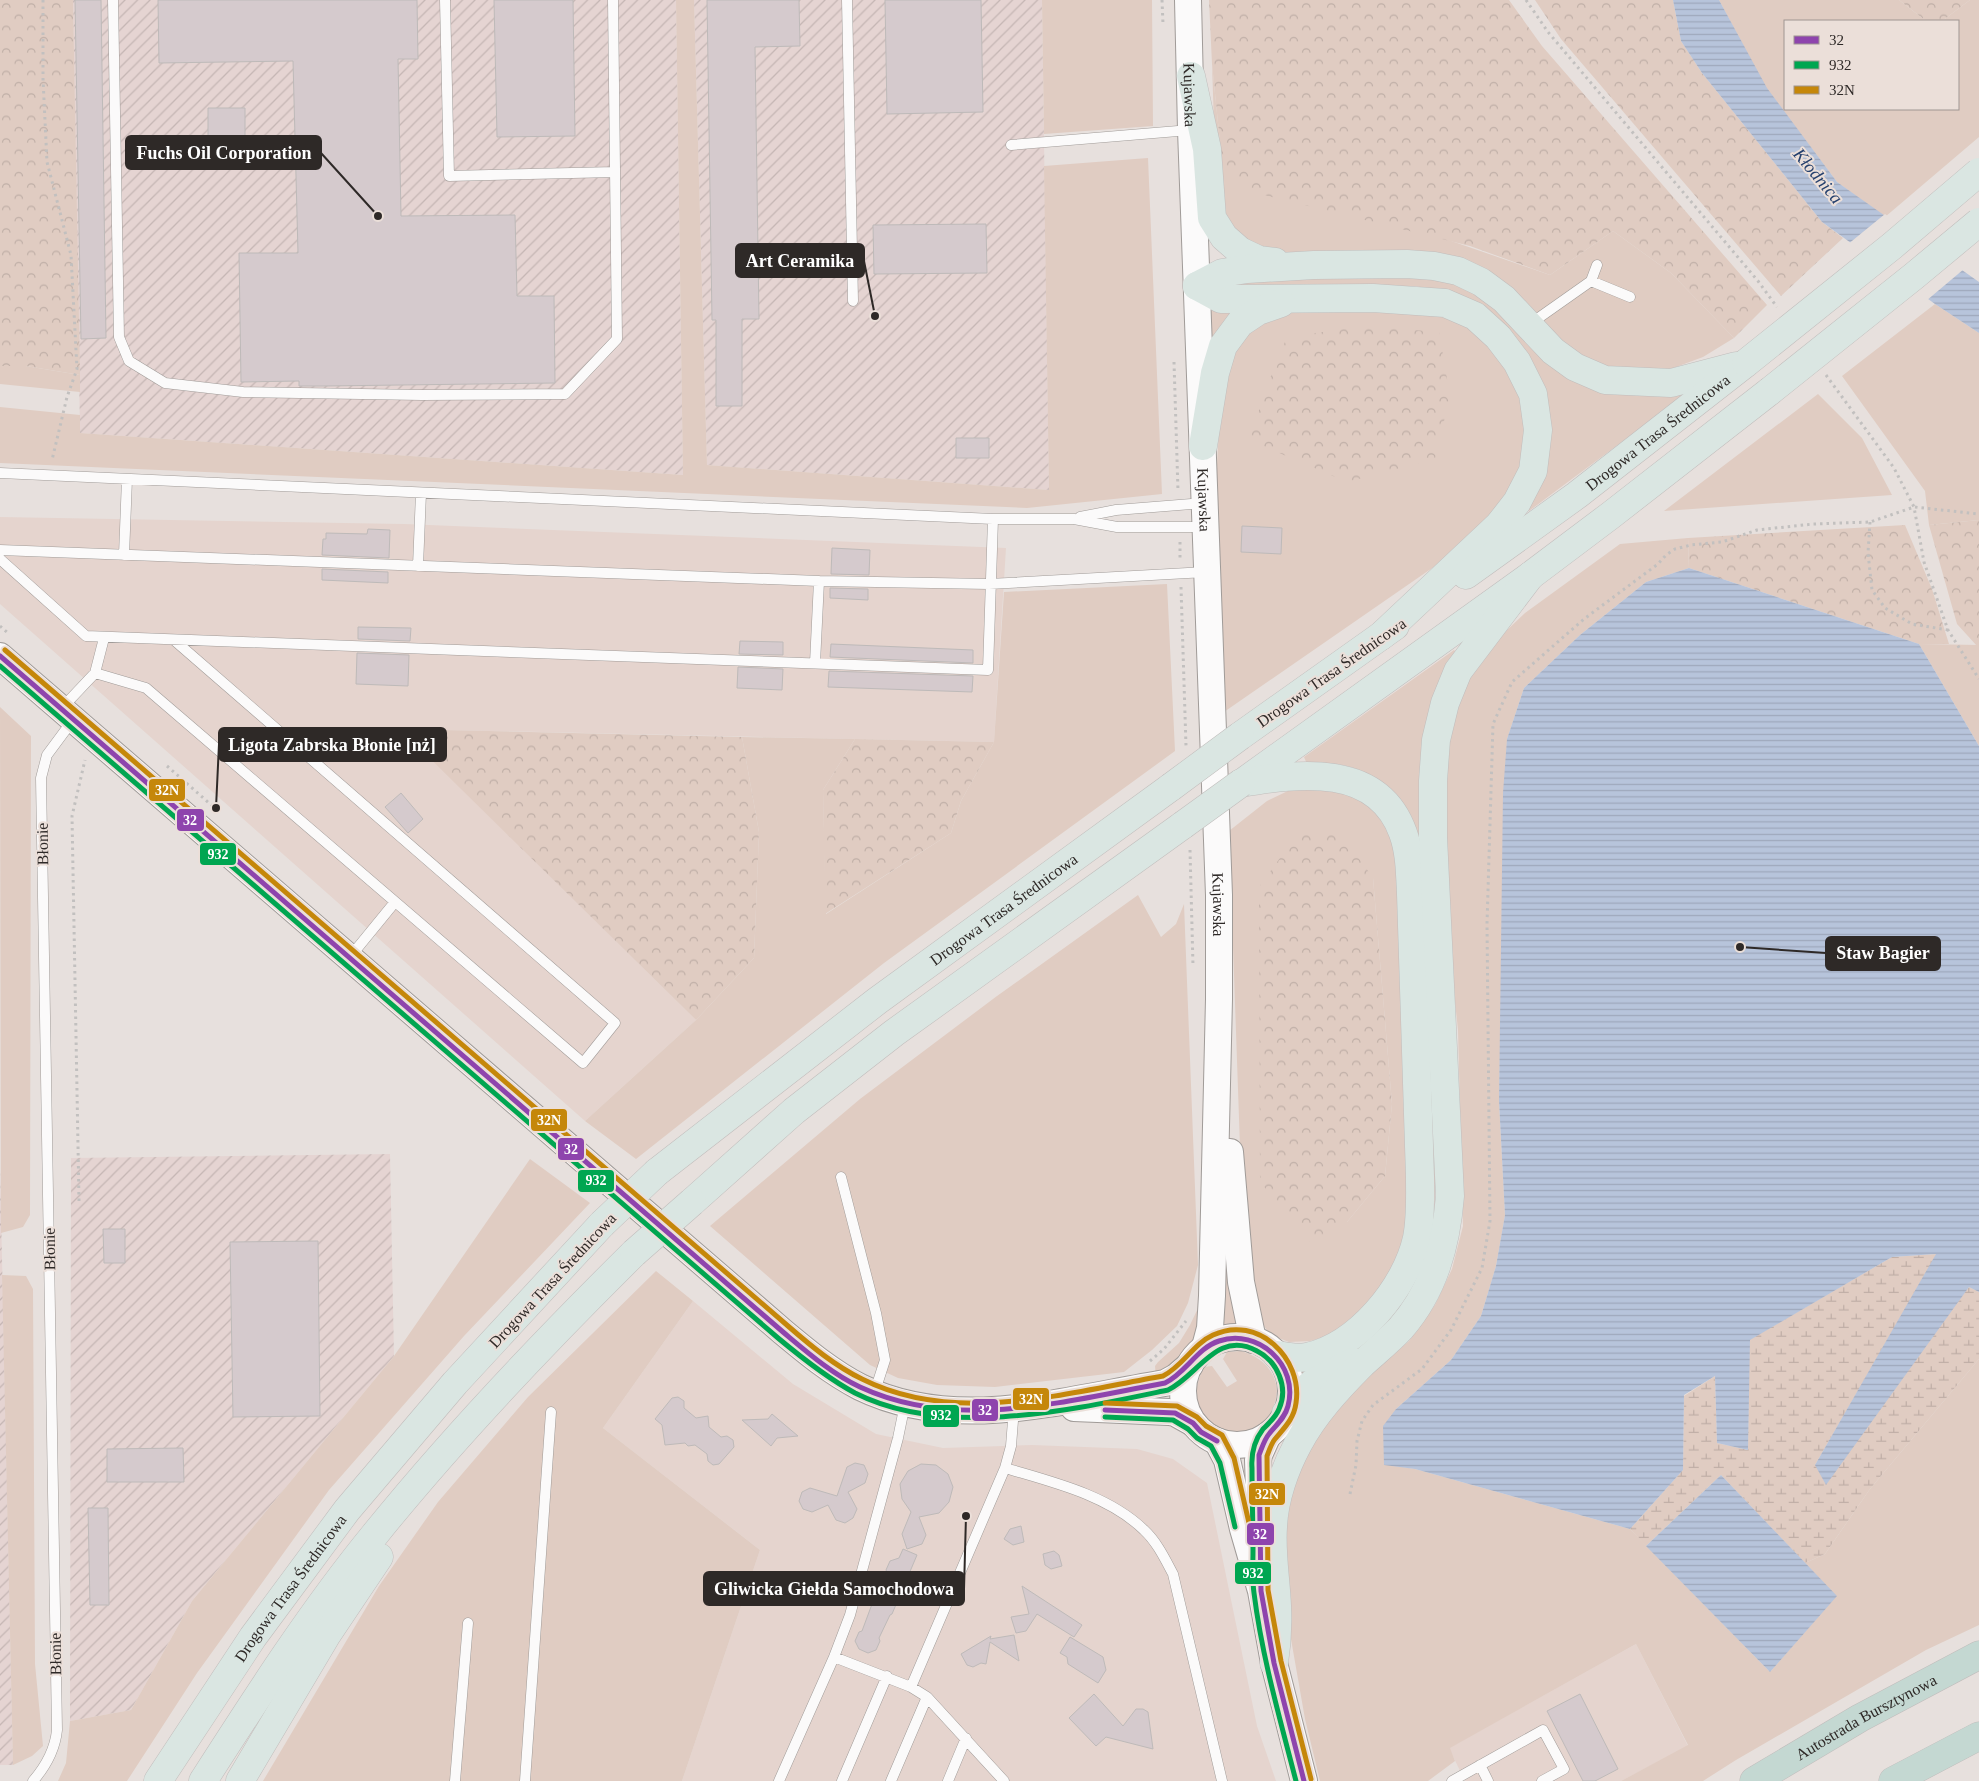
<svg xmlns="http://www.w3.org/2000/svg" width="1979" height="1781" font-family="Georgia,serif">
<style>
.commercial{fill:#e5d4ce}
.industrial{fill:url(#industrial-furrows)}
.grass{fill:#e0ccc2;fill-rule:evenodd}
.forest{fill:url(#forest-crowns)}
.wetland{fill:url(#wetland-marsh)}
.water{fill:url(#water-rules)}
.pier{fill:#e7e0dd}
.building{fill:#d5cacd;stroke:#bebab9}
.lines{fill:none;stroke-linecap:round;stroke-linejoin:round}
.service-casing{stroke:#a09b98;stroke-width:11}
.tertiary-casing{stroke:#a09b98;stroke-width:28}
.primary-casing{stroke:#c1bdbc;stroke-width:29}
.motorway-casing{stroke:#c1bdbc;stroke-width:29}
.path{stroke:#c2c0bf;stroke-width:3;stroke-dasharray:2.5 4;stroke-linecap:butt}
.service{stroke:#fbfafa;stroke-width:10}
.tertiary{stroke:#fbfafa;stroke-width:26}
.primary{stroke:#dae6e2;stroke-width:28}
.motorway{stroke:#c4d8d2;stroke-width:28}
.primary-bridge-casing{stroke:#c1bdbc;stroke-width:29;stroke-linecap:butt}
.primary-bridge{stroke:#dae6e2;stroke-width:28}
.bus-1-casing{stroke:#ebdfd9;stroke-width:9}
.bus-2-casing{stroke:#ebdfd9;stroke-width:9}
.bus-3-casing{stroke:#ebdfd9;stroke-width:9}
.bus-1{stroke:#8e44ad;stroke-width:5}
.bus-2{stroke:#00a651;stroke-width:5}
.bus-3{stroke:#c5870a;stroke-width:5}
.labels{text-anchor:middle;stroke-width:4;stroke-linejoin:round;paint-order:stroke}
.street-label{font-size:16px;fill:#2e2927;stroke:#ebdfd9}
.water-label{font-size:18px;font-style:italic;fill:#26416e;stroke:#ebdfd9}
.leader{fill:none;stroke:#2e2927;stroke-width:2}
.callout-dot{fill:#2e2927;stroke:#ebdfd9;stroke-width:2}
.callout{fill:#2e2927;stroke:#2e2927;stroke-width:2}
.callout-label{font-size:18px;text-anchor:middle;font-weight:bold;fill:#fff}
.line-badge{stroke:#ebdfd9;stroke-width:2}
.badge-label{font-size:14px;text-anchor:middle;font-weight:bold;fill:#fff}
</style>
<defs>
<pattern id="industrial-furrows" width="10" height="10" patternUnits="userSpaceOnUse" patternTransform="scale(1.25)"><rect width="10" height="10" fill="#e5d4d2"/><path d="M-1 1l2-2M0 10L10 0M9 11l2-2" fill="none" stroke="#c5b6b4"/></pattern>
<pattern id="forest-crowns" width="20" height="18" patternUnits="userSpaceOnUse" patternTransform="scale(1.25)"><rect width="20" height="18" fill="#e0ccc2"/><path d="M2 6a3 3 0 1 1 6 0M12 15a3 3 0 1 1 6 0" fill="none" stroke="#c0afa7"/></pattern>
<pattern id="wetland-marsh" width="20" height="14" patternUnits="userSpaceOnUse" patternTransform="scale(1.25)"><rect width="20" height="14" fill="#e0ccc2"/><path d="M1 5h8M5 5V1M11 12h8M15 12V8" fill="none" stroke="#c0afa7"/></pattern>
<pattern id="water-rules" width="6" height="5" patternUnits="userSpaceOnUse" patternTransform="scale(1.25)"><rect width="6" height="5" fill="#b7c4db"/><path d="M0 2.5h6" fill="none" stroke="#9ea8bc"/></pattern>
</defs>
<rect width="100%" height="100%" fill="#e7e0dd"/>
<path class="commercial" d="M0,517L404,524L1006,548L994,742L401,729L696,1020L585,1121L0,604Z
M693,1301L793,1384L876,1434L943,1448L1032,1445L1137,1449L1173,1459L1207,1483L1257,1726L1276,1781H682L760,1550L603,1428Z
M1636,1644L1688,1746L1621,1781H1465L1449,1748Z"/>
<path class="industrial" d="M73,0H676L683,475L80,433Z
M694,0H1042L1049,490L707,465Z
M390,1154L394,1356L192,1601L131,1710L70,1721L71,1158Z
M0,1165L13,1765H0Z"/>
<path class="grass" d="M676,0H694L707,465L1049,490L1044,166L1148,158L1162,494L1027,508L0,463V407L80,415V433L683,475Z
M1042,0H1152L1153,126L1044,134Z
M1719,0H1899L1926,21H1785V109H1958V21H1942L1970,0H1979V137L1885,217L1837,182L1766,88Z
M1212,64L1222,162L1550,275L1613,231L1671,273L1734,338L1703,357L1668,370L1620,373L1562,346L1485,273L1268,255L1250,250L1217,214Z
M1382,274L1450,282L1479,295L1605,391C1635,397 1651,397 1681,388L1686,394L1529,511L1527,508L1548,410L1456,296L1416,286L1232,291L1224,278Z
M1935,304L1979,333V520L1929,525L1925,491L1842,376Z
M1210,306L1238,310L1212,344Z
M1281,311L1441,312L1470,327L1493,345L1518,382L1525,414L1527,451L1512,489L1486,523L1438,564L1224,712L1216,481L1221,394L1240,336Z
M0,366H26L80,375V392L0,384Z
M1818,394L1862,438L1892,495L1664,511Z
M1688,538L1689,568L1646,582L1580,635L1524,688L1507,739L1499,1101L1505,1215L1496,1266L1481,1316L1451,1360L1396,1409L1384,1464L1415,1469L1630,1529L1770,1672L1836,1596L1805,1563L1825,1554L1870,1489L1979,1359V1625L1926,1650L1736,1760L1703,1781H1621L1688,1745L1636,1644L1450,1748L1455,1761L1428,1781H1320L1305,1719L1288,1622L1285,1499L1300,1457L1347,1394L1409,1341L1435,1305L1452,1269L1463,1226L1458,1030L1448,936L1444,766L1462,685L1483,653L1525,613L1620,544Z
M1167,584L1175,751L884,963L636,1159L585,1121L696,1020L754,958L759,832L742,737L855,739L823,790L826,914L951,833L961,801L994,742L1004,592Z
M1919,644L1979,645V746Z
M1454,650L1457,653L1443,674L1434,1222L1426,1262L1408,1298L1384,1327L1358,1349L1299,1377L1297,1369L1418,1262L1398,800C1391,794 1385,786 1378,781C1359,765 1330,761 1307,764L1304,757Z
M0,707L31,736L30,1215L23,1227L1,1233Z
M1317,784L1367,802L1389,827L1400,861L1408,1229L1399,1260L1380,1294L1357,1318L1328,1336L1310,1341L1289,1342L1271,1335L1258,1319L1242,1204L1229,831L1267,801L1290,790ZM1373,878L1392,1104L1385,1176L1347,1222Z
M1138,895L1161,937L1176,924L1184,904L1198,1265L1188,1303L1177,1326L1152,1350L1124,1372L995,1387L937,1385L898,1378L870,1365L710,1226L860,1099L997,996Z
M530,1159L590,1203L464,1336L329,1490L197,1673L127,1781H58L66,1763L70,1721L131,1710L192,1601L394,1356Z
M1221,1202L1239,1325L1217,1328Z
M656,1271L693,1301L603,1428L760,1550L682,1781H263L379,1586L438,1502L528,1397Z
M2,1275L26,1276L33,1289L35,1664L43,1746L32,1756L13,1765Z
M1200,1304L1201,1330L1170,1368L1156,1377L1155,1366L1158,1362L1179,1343L1190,1325Z
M1241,1351C1259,1357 1271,1365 1276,1384C1278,1393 1276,1401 1272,1410C1254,1454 1172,1429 1204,1367L1212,1366L1227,1387L1237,1381L1223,1359L1227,1352Z"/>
<path class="forest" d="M0,0H73L80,375L26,366H0Z
M1209,0H1509L1542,46L1767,305L1734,338L1671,273L1613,231L1550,275L1470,246L1252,192L1222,162L1212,64Z
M1535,0H1673L1681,41L1702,73L1822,222L1843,238L1781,296L1561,39Z
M1899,0H1970L1942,21H1926Z
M1365,326L1439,332L1450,396L1435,459L1347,482L1249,440L1268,383L1287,337Z
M1979,520V645L1977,646L1957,624L1929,525Z
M1905,525L1932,589L1949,644H1919L1689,568L1688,538Z
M400,729L742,737L759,832L754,958L696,1020Z
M855,739L994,742L961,801L951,833L825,914L823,790Z
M1301,829L1344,837L1373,878L1392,1104L1385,1176L1347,1222L1312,1244L1260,1182L1259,887Z"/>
<path class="wetland" d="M1937,1254L1815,1465L1969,1287L1979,1292V1359L1870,1489L1825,1554L1805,1563L1721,1475L1646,1546L1630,1529L1683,1470L1684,1396L1715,1376L1717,1443L1748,1450L1749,1340L1892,1257Z"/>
<path class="water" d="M1673,0H1719L1767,88L1837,182L1979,282V333L1935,304L1822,222L1702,73L1681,41Z
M1689,568L1919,644L1979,746V1292L1969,1287L1826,1485L1815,1465L1936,1254L1892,1257L1750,1340L1748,1450L1717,1443L1715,1376L1684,1395L1683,1470L1630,1529L1415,1469L1384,1465L1383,1426L1396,1409L1451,1360L1481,1316L1496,1266L1505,1215L1499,1101L1503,793L1507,739L1524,688L1580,635L1646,582Z
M1721,1475L1837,1596L1770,1672L1646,1546Z"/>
<path class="pier" d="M1885,214L1924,242L1964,269L1926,301L1847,245Z"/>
<path class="building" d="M75,0H101L106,338L81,339Z
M158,0H417L418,59H398L401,216L515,215L517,296H554L555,383L324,386H299V381L241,382L239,253H298L293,61L159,63Z
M494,0H573L575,136L497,137Z
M707,0H799L800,46L755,47L759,319H742V406H716V320H712Z
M885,0H981L983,112L887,114Z
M208,108H245V150H208Z
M986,224L987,273L874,274L873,225Z
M956,438H989V458H956Z
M1242,526L1282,528L1281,554L1241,552Z
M368,529L390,530L389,558L322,555L323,539H326V533L367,534Z
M832,548L870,550L869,575L831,574Z
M322,569L388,572V583L322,580Z
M830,588L868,589V600L830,598Z
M358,627L411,628L410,641L358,639Z
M740,641L783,642V655L739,654Z
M831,644L973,650V663L830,657Z
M357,653L409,655L408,686L356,684Z
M738,667L783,669L782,690L737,688Z
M829,671L973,676L972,692L828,687Z
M401,793L423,819L408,833L385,807Z
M103,1229H125V1263H104Z
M318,1241L320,1416L233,1417L230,1242Z
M678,1397L684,1401V1408L696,1418L708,1416L709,1427L721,1437L727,1436L733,1440L734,1447L719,1464L713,1465L708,1461L707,1454L695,1445L688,1446L685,1443L665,1445L662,1425L655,1419L672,1398Z
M772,1414L798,1436L777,1438L771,1446L742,1420L768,1419Z
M183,1448L184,1482H107V1449Z
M855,1463L864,1465L868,1474L865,1483L848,1492L857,1509L853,1518L845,1523L836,1520L828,1505L812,1512L803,1509L799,1501L802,1492L810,1488L837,1496L847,1467Z
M921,1464L936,1465L948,1474L953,1487L949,1502L939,1513L919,1517L926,1535L922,1544L907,1549L902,1534L911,1512L902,1499L900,1484L908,1471Z
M88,1508H108L109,1605H90Z
M1021,1526L1024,1542L1013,1545L1004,1539L1010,1529Z
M903,1549L917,1555L892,1614L890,1615L879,1638L880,1641L876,1650L868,1653L859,1649L855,1641L859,1632L862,1631L875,1596L883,1593L890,1579L886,1570L890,1561L899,1558Z
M1054,1551L1059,1555L1062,1566L1051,1569L1045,1565L1043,1554Z
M1022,1586L1082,1625L1074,1637L1037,1614L1026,1631L1016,1633L1011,1617L1029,1614Z
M1014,1635L1019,1661L990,1642L986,1664L981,1663L973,1667L967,1665L961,1654L991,1636L990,1639Z
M1070,1637L1103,1657L1106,1670L1098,1683L1068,1664L1067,1657L1060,1653Z
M1094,1694L1123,1726L1136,1709H1143L1148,1712L1153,1749L1106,1737L1096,1746L1069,1718Z
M1580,1694L1618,1769L1595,1781H1583L1547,1711Z"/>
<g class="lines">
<g class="service-casing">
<path id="service" d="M113,0L119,337L129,361L165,383L243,392L422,395L565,394L617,339L613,0
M445,0L449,176L615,172
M847,0L853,301
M1011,145L1190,130
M1591,281L1630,297
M1530,324L1591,281L1597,265
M0,473L993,519
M1080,517L1116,510L1204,503
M0,550L819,581L989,584L1206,572
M124,555L127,479
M0,559L86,636L988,670L993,519H1074L1117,527H1204
M418,566L421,493
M815,663L819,581
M95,673L146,688L583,1063L615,1023L174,640
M61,709L95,673L104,638
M350,957L395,902
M841,1177L876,1313L885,1360L875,1391
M1005,1468C1052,1482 1108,1495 1144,1530C1157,1542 1165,1559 1173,1574L1222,1781
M834,1657L911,1687L927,1697L1004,1781
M911,1687L1005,1468L1011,1446L1014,1408
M1480,1765L1488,1781
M33,1781C46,1766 55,1750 57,1730L41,778L47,755L73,720
M455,1781L468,1623
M525,1781L551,1412
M779,1781L834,1657L850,1615L898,1438L905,1404
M842,1781L887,1676
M891,1781L927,1697
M948,1781L966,1738
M1452,1781L1543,1730L1564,1769L1542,1781"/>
</g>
<g class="tertiary-casing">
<g id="tertiary">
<path id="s1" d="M1188,0L1191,130L1219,895V999L1212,1296L1210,1328L1205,1347"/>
<path d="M0,656L783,1332C807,1352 831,1372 860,1387C956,1434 1066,1399 1165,1383L1176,1377L1190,1365"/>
<path d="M1230,1152L1241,1282L1253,1340"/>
<circle cx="1237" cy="1391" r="54"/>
<path d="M1074,1408L1169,1412L1175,1413L1193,1423"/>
<path d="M1217,1441L1227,1460L1243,1529L1261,1591L1274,1663L1304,1781"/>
<path d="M1261,1550L1258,1460L1259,1455L1268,1435"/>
</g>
</g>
<g class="primary-casing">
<g id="primary">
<path d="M1191,76L1207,149L1212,218L1224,237L1240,251L1259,260L1275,262"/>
<path d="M1197,286L1221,299L1373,298L1445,303L1475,316L1498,337L1517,362L1533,394L1538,430L1533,471L1517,502L1499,525L1381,636"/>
<path d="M1197,286L1222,273L1247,269L1314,265L1407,264L1434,266L1458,271L1481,282L1504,299L1553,351L1575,367L1605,380L1671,383L1736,366"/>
<path d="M1203,446L1215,373L1223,346L1240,323L1258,311L1281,303"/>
<path id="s2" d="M1466,575L1577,495L1746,363"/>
<path d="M1240,736L1395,626"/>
<path d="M1246,780L1530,576L1611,515L1770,391"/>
<path d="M1241,783C1300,773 1378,763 1403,833C1410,852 1410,874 1411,894L1420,1177C1420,1197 1421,1218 1417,1238C1406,1288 1358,1346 1307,1357C1297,1359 1287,1357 1277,1355"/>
<path id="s3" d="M657,1172L877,1001L1171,787"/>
<path d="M692,1202L794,1111L894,1033L1183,825"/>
<path d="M1286,1413L1306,1389L1313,1383L1353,1362"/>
<path d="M1274,1663C1277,1644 1278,1625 1277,1606C1276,1580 1271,1553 1273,1527C1274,1499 1285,1468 1298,1444C1314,1414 1338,1388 1362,1364C1375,1352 1389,1341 1401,1328C1434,1290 1446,1245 1450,1196L1433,837V781L1436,740L1445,703L1458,671L1530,576"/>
<path id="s4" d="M158,1781L253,1637L347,1510L455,1383L602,1224"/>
<path d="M203,1781C257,1697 312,1611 376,1533C456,1434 544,1342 634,1253"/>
<path d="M240,1781L326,1636L379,1557"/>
</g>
</g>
<g class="motorway-casing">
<g id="motorway">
<path id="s5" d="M1754,1781L1860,1718L1979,1655"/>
<path d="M1893,1781L1979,1736"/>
</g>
</g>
<path class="path" d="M43,0V79L47,162L71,255L77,369L67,397L52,460
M1162,0L1163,24
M1526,0L1548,32L1758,281L1777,307
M1174,362L1178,491
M1826,375L1894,468L1914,507L1924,562L1948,630L1979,679
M1870,522L1868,553L1872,590L1885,608L1912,624L1948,630
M1180,542V559
M1181,587L1186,746
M0,626L9,634
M167,766L217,810
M1190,850L1193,966
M79,1201L72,816L85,760
M1150,1361L1164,1349L1186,1321
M1350,1494L1356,1465L1357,1441L1362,1421L1373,1405L1422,1369L1451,1330L1482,1268L1490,1221L1487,924L1493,724L1512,682L1584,619L1658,564L1666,555L1675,549L1691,545L1722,542L1757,530L1813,524L1870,522L1914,507L1979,514"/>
<use href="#service" class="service"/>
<use href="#tertiary" class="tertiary"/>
<use href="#primary" class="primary"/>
<use href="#motorway" class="motorway"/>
<g class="primary-bridge-casing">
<path id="primary-bridge" d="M1746,363L1892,246L1979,172
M1770,391L1914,276L1979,222
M1171,787L1240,736
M1183,825L1241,783
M602,1224L657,1172
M634,1253L692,1202"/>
</g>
<use href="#primary-bridge" class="primary-bridge"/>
<g class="bus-1-casing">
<path id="bus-1" d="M0,656L783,1332C807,1352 832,1374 860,1387C957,1432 1065,1401 1165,1383C1186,1373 1197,1348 1219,1341C1258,1328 1299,1365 1288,1406C1285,1418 1276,1425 1269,1434C1264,1440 1262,1448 1259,1455L1261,1591L1274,1663L1304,1781
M1105,1410L1175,1413L1193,1423L1201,1432L1217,1441"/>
</g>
<g class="bus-2-casing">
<path id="bus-2" d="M0,666L778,1338C802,1358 827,1378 855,1393C946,1439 1072,1410 1168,1390C1198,1376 1217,1329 1257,1351C1277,1361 1289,1387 1279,1409C1276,1417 1269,1423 1263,1429C1254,1441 1251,1454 1252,1468C1252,1496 1253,1524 1253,1551C1253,1565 1252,1579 1254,1593C1262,1657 1280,1719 1296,1781
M1105,1417L1173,1420L1188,1429L1197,1438L1211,1446L1220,1463L1235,1527"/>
</g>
<g class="bus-3-casing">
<path id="bus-3" d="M5,650L788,1326C811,1346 835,1366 862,1379C955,1426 1066,1393 1163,1376C1183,1366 1193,1344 1213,1335C1258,1314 1303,1359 1296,1403C1294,1419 1284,1428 1275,1439C1271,1444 1269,1451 1267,1456L1268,1590L1281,1661L1311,1779
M1105,1403L1177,1406L1197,1417L1206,1426L1222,1435L1234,1458L1249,1523"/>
</g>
<use href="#bus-1" class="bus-1"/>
<use href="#bus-2" class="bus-2"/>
<use href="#bus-3" class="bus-3"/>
</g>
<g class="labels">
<g class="street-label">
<text dy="6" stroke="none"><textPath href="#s1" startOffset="95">Kujawska</textPath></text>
<text dy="6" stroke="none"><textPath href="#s2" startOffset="239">Drogowa Trasa Średnicowa</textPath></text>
<text dy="6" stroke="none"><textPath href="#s1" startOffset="500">Kujawska</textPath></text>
<text transform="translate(1331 672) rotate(-35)" y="6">Drogowa Trasa Średnicowa</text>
<text transform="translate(42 844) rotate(-91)" y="6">Błonie</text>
<text dy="6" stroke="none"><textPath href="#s1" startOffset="905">Kujawska</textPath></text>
<text dy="6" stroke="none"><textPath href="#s3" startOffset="435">Drogowa Trasa Średnicowa</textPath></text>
<text transform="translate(49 1249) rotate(-91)" y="6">Błonie</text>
<text transform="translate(552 1280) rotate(-47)" y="6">Drogowa Trasa Średnicowa</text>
<text dy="6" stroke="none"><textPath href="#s4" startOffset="234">Drogowa Trasa Średnicowa</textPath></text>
<text transform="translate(55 1654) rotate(-91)" y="6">Błonie</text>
<text dy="6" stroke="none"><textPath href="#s5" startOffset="129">Autostrada Bursztynowa</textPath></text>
</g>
<g class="water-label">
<text transform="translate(1818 176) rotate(50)" y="6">Kłodnica</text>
</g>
</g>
<path class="leader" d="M378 216L321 153M875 316L864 261M216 808L219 744M1740 947L1826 953M966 1516L964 1589"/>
<g class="callout-dot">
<circle cx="378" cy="216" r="5"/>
<circle cx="875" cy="316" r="5"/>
<circle cx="216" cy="808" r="5"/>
<circle cx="1740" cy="947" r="5"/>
<circle cx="966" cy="1516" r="5"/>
</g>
<g class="callout">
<rect x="126" y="136" width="195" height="33" rx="5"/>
<rect x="736" y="244" width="128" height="33" rx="5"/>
<rect x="219" y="728" width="227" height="33" rx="5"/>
<rect x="1826" y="937" width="114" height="33" rx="5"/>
<rect x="704" y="1572" width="260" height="33" rx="5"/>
</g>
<g class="callout-label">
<text x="224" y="159">Fuchs Oil Corporation</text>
<text x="800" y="267">Art Ceramika</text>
<text x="332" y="751">Ligota Zabrska Błonie [nż]</text>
<text x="1883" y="959">Staw Bagier</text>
<text x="834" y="1595">Gliwicka Giełda Samochodowa</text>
</g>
<g class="line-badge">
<rect x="148" y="778" width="38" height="24" rx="5" fill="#c5870a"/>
<rect x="176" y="808" width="29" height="24" rx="5" fill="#8e44ad"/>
<rect x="199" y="842" width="38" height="24" rx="5" fill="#00a651"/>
<rect x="530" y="1108" width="38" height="24" rx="5" fill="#c5870a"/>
<rect x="557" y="1137" width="28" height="24" rx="5" fill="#8e44ad"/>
<rect x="577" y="1169" width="38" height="24" rx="5" fill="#00a651"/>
<rect x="1012" y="1387" width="38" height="24" rx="5" fill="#c5870a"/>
<rect x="971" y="1398" width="28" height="24" rx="5" fill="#8e44ad"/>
<rect x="922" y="1404" width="38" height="24" rx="5" fill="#00a651"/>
<rect x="1248" y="1482" width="38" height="24" rx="5" fill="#c5870a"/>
<rect x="1246" y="1522" width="29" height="24" rx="5" fill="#8e44ad"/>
<rect x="1234" y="1561" width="38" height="24" rx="5" fill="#00a651"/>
</g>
<g class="badge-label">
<text x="167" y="795">32N</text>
<text x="190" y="825">32</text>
<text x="218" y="859">932</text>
<text x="549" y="1125">32N</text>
<text x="571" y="1154">32</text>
<text x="596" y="1185">932</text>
<text x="1031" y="1404">32N</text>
<text x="985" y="1415">32</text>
<text x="941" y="1420">932</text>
<text x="1267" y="1499">32N</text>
<text x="1260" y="1539">32</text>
<text x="1253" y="1578">932</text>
</g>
<rect x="1784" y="20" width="175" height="90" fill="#ebdfd9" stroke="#9f9692"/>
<rect x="1794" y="36" width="25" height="8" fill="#8e44ad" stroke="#9f9692"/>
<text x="1829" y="45" font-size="15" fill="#2e2927">32</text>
<rect x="1794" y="61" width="25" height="8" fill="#00a651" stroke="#9f9692"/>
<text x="1829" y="70" font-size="15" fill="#2e2927">932</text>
<rect x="1794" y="86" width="25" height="8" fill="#c5870a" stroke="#9f9692"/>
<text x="1829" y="95" font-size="15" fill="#2e2927">32N</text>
</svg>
